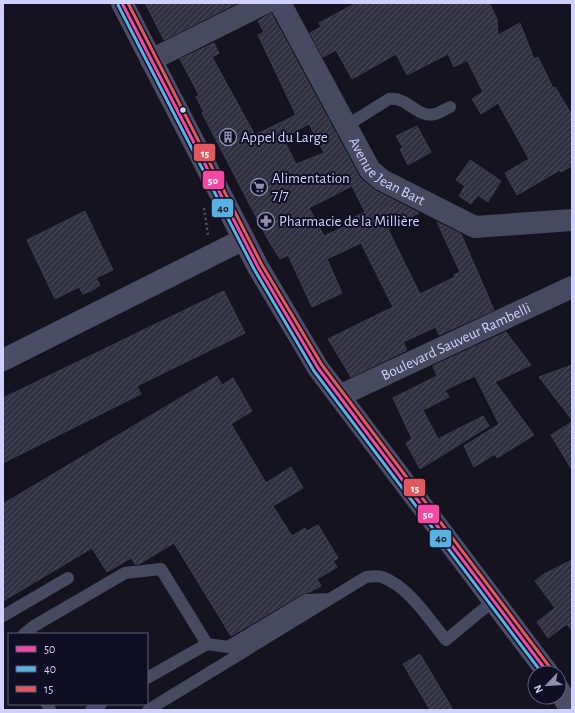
<svg xmlns="http://www.w3.org/2000/svg" width="575" height="713" font-family="'Alegreya Sans',sans-serif">
<style>
.building{fill:url(#building-hatch);stroke:#3e3c53;fill-rule:evenodd}
.lines{fill:none;stroke-linecap:round;stroke-linejoin:round}
.path{stroke:#475964;stroke-width:2.5;stroke-dasharray:2 3;stroke-linecap:butt}
.lane{stroke:#474960;stroke-width:12}
.street{stroke:#474960;stroke-width:22}
.secondary{stroke:#4b4d66;stroke-width:22}
.bus-1-casing{stroke:#0f0e24;stroke-width:6}
.bus-2-casing{stroke:#0f0e24;stroke-width:6}
.bus-3-casing{stroke:#0f0e24;stroke-width:6}
.bus-1{stroke:#f448a3;stroke-width:3}
.bus-2{stroke:#58b1e0;stroke-width:3}
.bus-3{stroke:#e3585c;stroke-width:3}
.bus-dot{fill:#d1d1ff;stroke:#0f0e24;stroke-width:1.5}
.labels{text-anchor:middle;stroke-width:4;stroke-linejoin:round;paint-order:stroke}
.poi-label{font-size:15px;fill:#d1d1ff;stroke:#0f0e24;text-anchor:start}
.street-label{font-size:15px;fill:#d1d1ff;stroke:#0f0e24}
.line-badge{stroke:#0f0e24;stroke-width:1.5}
.badge-label{font-size:11px;text-anchor:middle;font-weight:bold;fill:#fff}
.pale-badge-label{font-size:11px;text-anchor:middle;font-weight:bold;fill:#111}
</style>
<defs>
<pattern id="building-hatch" width="6" height="6" patternUnits="userSpaceOnUse"><rect width="6" height="6" fill="#323141"/><path d="M-1 1l2-2M0 6l6-6M5 7l2-2" fill="none" stroke="#4f4e5e"/></pattern>
</defs>
<rect width="100%" height="100%" fill="#14131f"/>
<path class="building" d="M145,3H237L164,40Z
M356,3H489L497,19L498,35L520,23L534,59L538,57L553,88L555,87L572,115V166L561,172L560,170L517,195L505,173L529,159L498,103L481,114L472,99L483,92L467,60L454,67L448,54L407,75L396,54L352,79L336,50L323,57L310,33L321,27L319,23Z
M271,13L360,178L376,191L419,213L388,229L420,294L455,277L454,275L460,272L437,222L461,234L494,310L439,335L436,327L403,342L407,350L351,377L328,339L393,307L361,243L327,259L342,293L312,307L288,255L280,259L267,238L202,113L204,112L196,97L199,95L180,59L214,43L219,53L212,57L255,135L296,115L258,35L264,32L258,21ZM309,124L324,153L296,164L283,138ZM352,186L365,212L350,219L352,223L324,236L309,208Z
M417,126L431,152L408,165L400,149L403,148L396,136Z
M470,160L501,181L488,202L478,195L471,204L459,196L465,186L456,180Z
M85,211L113,270L96,278L100,285L91,291L83,294L79,287L55,299L27,240Z
M224,291L245,333L137,386L141,394L3,463V398Z
M506,332L531,365L495,382L534,435L497,458L495,454L474,467L464,446L499,424L475,376L445,390L449,397L423,410L438,439L483,416L489,426L420,469L406,443L412,439L393,398L437,376L433,366Z
M572,365V420L539,377Z
M217,376L222,385L233,378L252,411L231,424L266,483L291,467L303,488L273,506L292,536L305,528L307,531L318,525L338,558L333,561L337,567L317,579L321,586L310,592L302,594L231,636L174,543L139,564H135L131,558L107,572L92,548L3,601V504Z
M572,422V470L551,435Z
M572,560V631L567,624L548,638L537,622L555,608L535,581L544,574Z
M420,654L453,710H430L403,664Z"/>
<g class="lines">
<path class="path" d="M204,208L208,235"/>
<path class="lane" d="M346,126L389,99C407,96 418,119 435,114C440,113 445,109 450,107
M3,616L68,578
M24,634L34,626L125,573L161,569L207,644L228,647L306,600L329,599
M147,678L207,644
M47,704L50,710
M91,710L101,704
M148,710L366,577C371,577 377,575 382,577C407,585 430,620 446,640L493,601"/>
<g class="street">
<path id="s1" d="M280,3L370,170L382,180L475,227L572,220"/>
<path d="M151,60L265,3"/>
<path id="s2" d="M339,396L572,287"/>
</g>
<path class="secondary" d="M122,3L258,267L318,368L548,673
M3,360L244,239
M559,690L571,710"/>
<g class="bus-1-casing">
<path id="bus-1" d="M122,3L258,267L318,368L548,673"/>
</g>
<g class="bus-2-casing">
<path id="bus-2" d="M118,5L254,269L314,371L542,673"/>
</g>
<g class="bus-3-casing">
<path id="bus-3" d="M128,3L262,265L322,365L552,670"/>
</g>
<use href="#bus-1" class="bus-1"/>
<use href="#bus-2" class="bus-2"/>
<use href="#bus-3" class="bus-3"/>
</g>
<defs>
<g id="building-ring" transform="scale(0.9)"><circle r="9.5" fill="#0f0e24" stroke="#8f8eb1" stroke-width="1.5"/><path d="M-4-6H4V6H1V3H-1V6H-4ZM-2.5-4.3h1.7v1.8h-1.7ZM.8-4.3h1.7v1.8H.8ZM-2.5-1h1.7V.8h-1.7ZM.8-1h1.7V.8H.8Z" fill="#8f8eb1"/></g>
<g id="supermarket-ring" transform="scale(0.9)"><circle r="9.5" fill="#0f0e24" stroke="#8f8eb1" stroke-width="1.5"/><path d="M-6-5.5h2.5l.6 2H6L4.5 2H-2.5L-4.4-4H-6ZM-1.5 3.2a1.3 1.3 0 1 0 .1 0ZM3 3.2a1.3 1.3 0 1 0 .1 0Z" fill="#8f8eb1"/></g>
<g id="pharmacy-ring" transform="scale(0.9)"><circle r="9.5" fill="#0f0e24" stroke="#8f8eb1" stroke-width="1.5"/><path d="M-2-6h4v4h4v4h-4v4h-4v-4h-4v-4h4Z" fill="#8f8eb1"/></g>
</defs>
<g fill-rule="evenodd">
<use href="#building-ring" x="228" y="137"/>
<use href="#supermarket-ring" x="259" y="187"/>
<use href="#pharmacy-ring" x="266" y="221"/>
</g>
<circle class="bus-dot" cx="183" cy="110" r="3.5"/>
<g class="labels">
<g class="poi-label">
<text x="241" y="142">Appel du Large</text>
<text x="272" y="183">Alimentation<tspan x="272" dy="17">7/7</tspan></text>
<text x="279" y="226">Pharmacie de la Millière</text>
</g>
<g class="street-label">
<text dy="5" stroke="none"><textPath href="#s1" startOffset="203">Avenue Jean Bart</textPath></text>
<text dy="5" stroke="none"><textPath href="#s2" startOffset="129">Boulevard Sauveur Rambelli</textPath></text>
</g>
</g>
<g class="line-badge">
<rect x="193" y="143" width="23" height="19" rx="4" fill="#e3585c"/>
<rect x="202" y="170" width="23" height="20" rx="4" fill="#f448a3"/>
<rect x="211" y="198" width="23" height="20" rx="4" fill="#58b1e0"/>
<rect x="403" y="478" width="23" height="19" rx="4" fill="#e3585c"/>
<rect x="417" y="504" width="23" height="20" rx="4" fill="#f448a3"/>
<rect x="429" y="529" width="23" height="19" rx="4" fill="#58b1e0"/>
</g>
<g class="badge-label">
<text x="205" y="157">15</text>
<text x="213" y="184">50</text>
<text x="415" y="492">15</text>
<text x="428" y="518">50</text>
</g>
<g class="pale-badge-label">
<text x="223" y="212">40</text>
<text x="441" y="542">40</text>
</g>
<rect width="575" height="713" fill="none" stroke="#d1d1ff" stroke-width="8"/>
<rect x="8" y="633" width="140" height="72" fill="#0f0e24" stroke="#5d5c7c"/>
<rect x="16" y="646" width="20" height="6" fill="#f448a3" stroke="#5d5c7c"/>
<text x="44" y="653" font-size="12" fill="#d1d1ff">50</text>
<rect x="16" y="666" width="20" height="6" fill="#58b1e0" stroke="#5d5c7c"/>
<text x="44" y="673" font-size="12" fill="#d1d1ff">40</text>
<rect x="16" y="686" width="20" height="6" fill="#e3585c" stroke="#5d5c7c"/>
<text x="44" y="693" font-size="12" fill="#d1d1ff">15</text>
<g transform="translate(547 685) rotate(245)"><circle r="19" fill="#0f0e24" stroke="#5d5c7c"/>
<path d="M0-3L7 15L0 10L-7 15Z" fill="#8f8eb1"/>
<text y="-6" font-size="11" font-weight="bold" text-anchor="middle" fill="#d1d1ff">N</text>
</g>
</svg>
